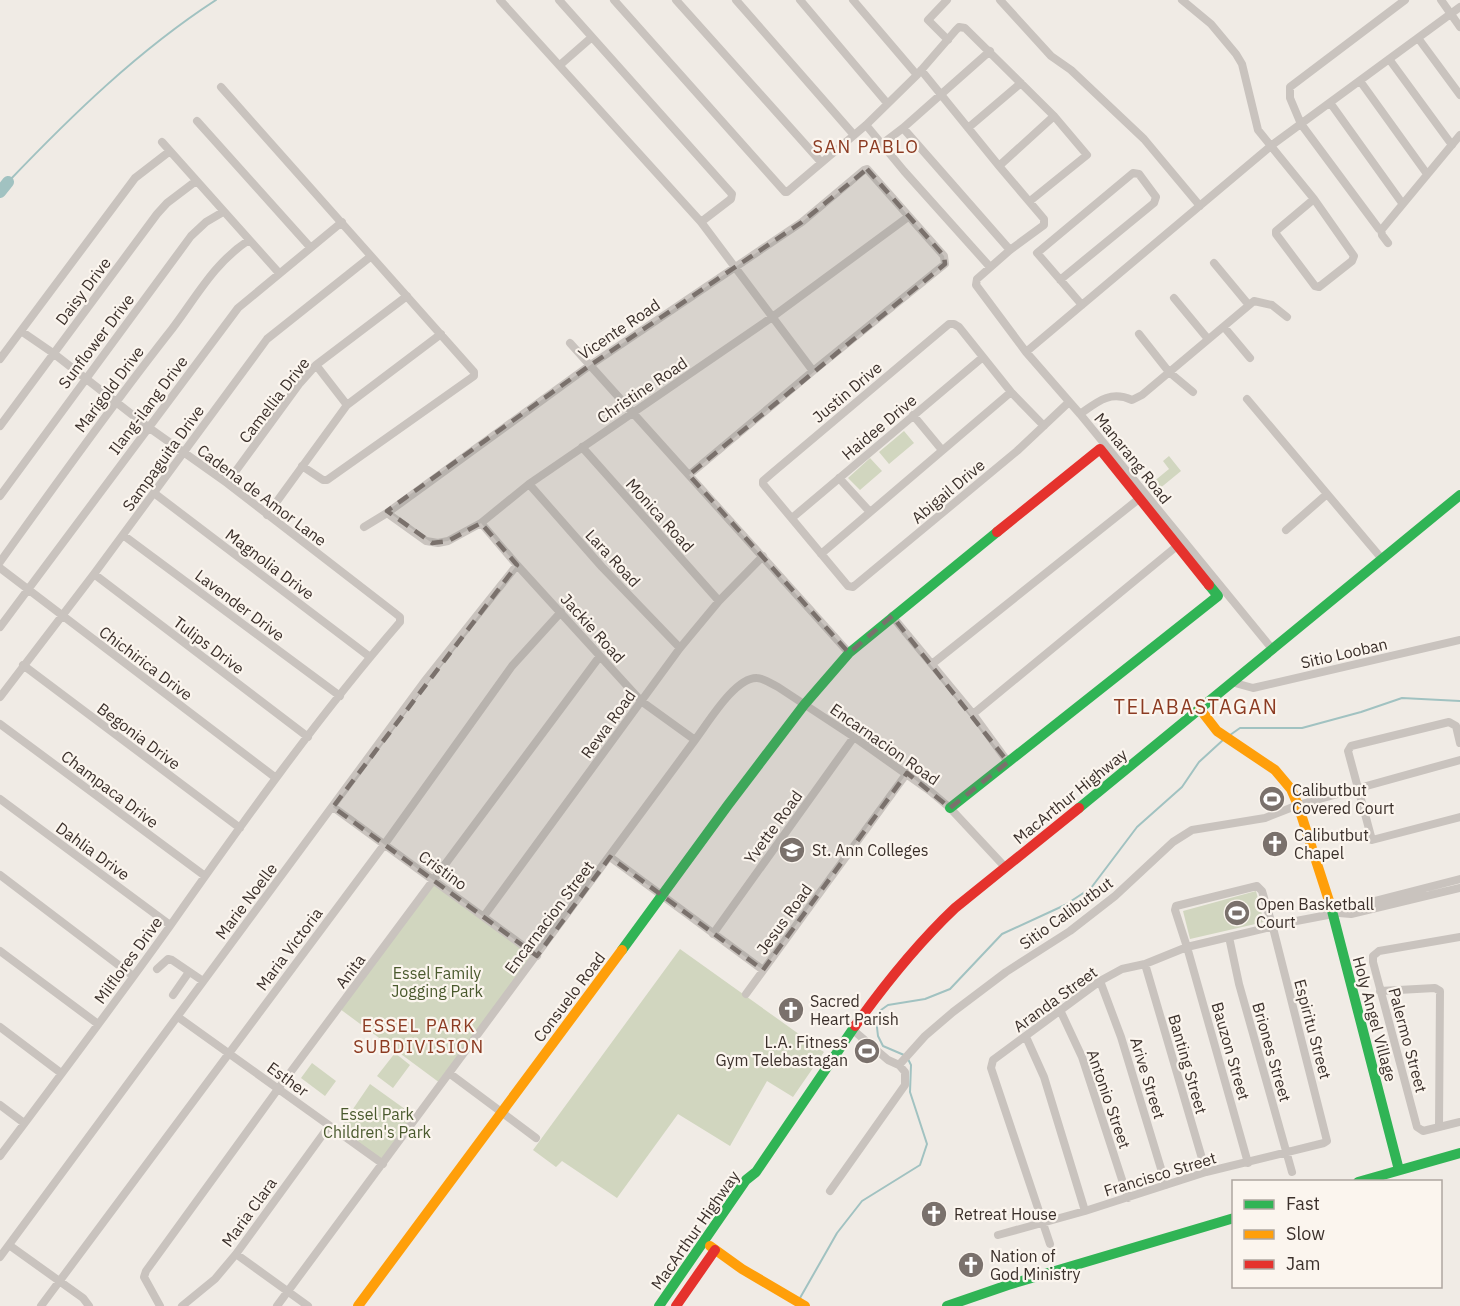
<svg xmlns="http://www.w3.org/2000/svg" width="1460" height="1306" font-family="'IBM Plex Sans',sans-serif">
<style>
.green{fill:#d1d6bf}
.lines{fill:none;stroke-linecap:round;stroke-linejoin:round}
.stream{stroke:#a1c2c1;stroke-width:2}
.river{stroke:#a1c2c1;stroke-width:12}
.street{stroke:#c9c3be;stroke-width:8}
.fast{stroke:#30b455;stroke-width:10}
.slow{stroke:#ff9f0a;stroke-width:10}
.jam{stroke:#e5322d;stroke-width:10}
.marked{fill:#7a716c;fill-opacity:0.2;stroke:#7a716c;stroke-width:4.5;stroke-dasharray:12 8;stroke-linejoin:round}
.labels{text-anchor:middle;stroke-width:4.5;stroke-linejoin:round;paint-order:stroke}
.street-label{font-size:16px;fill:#3b302b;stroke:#fbf5ee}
.poi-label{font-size:16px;fill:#3b302b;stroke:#fbf5ee;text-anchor:start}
.park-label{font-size:16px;fill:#4a5a2e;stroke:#fbf5ee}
.neighbourhood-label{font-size:18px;letter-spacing:1.5px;fill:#8c3b22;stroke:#fbf5ee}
.quarter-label{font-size:20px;letter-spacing:1.5px;fill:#8c3b22;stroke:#fbf5ee}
</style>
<rect width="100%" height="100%" fill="#f0ebe5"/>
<path class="green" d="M904,431L914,443L889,464L879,452Z
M1169,456L1181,471L1153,494L1147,487L1169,469L1163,461Z
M870,458L882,471L860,490L848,478Z
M434,883L533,957L440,1083L340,1009Z
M1256,891L1264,922L1190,939L1183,911Z
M680,949L824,1052L793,1097L767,1081L730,1146L678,1114L617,1198L562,1161L556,1167L533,1150Z
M395,1053L410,1065L393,1088L377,1076Z
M312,1063L336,1081L325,1096L301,1078Z
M370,1084L416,1117L382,1162L338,1131Z"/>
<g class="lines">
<path class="stream" d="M8,182C72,115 139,50 216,0
M1230,735L1240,728H1302L1361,712L1402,698L1460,701
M904,1055L883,1046L878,1036L876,1019L881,1010L888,1005L925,999L950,989L1002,934L1065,905L1091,888L1137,827L1182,787L1199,762L1223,740
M800,1298L837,1233L862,1201L920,1165L927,1144L910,1092L911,1065L908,1059"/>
<path class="river" d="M0,192L8,182"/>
<path class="street" d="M500,0L701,222L813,371
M559,0L732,194L731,199L701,222
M614,0L785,192H787L866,125L917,75L956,30L959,27L965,28L1054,116L1087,155L1030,201
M676,0L821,162
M736,0L854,135
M800,0L887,103
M853,0L917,75
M947,0L928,20L948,40
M1000,0L1051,56L1071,70L1144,139L1200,206
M1182,0L1211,24L1236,54L1242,64L1258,130L1314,199L1354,256L1352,261L1319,287L1315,286L1276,234V231L1314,199
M1405,0L1290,87V98L1301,124L1379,229L1383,228L1460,135
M1441,0L1460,27
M1418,38L1460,95
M1389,59L1452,145
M560,65L592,37
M921,70L999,166L1044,219V225L1010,250L977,279L976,285L1026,352L1080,414L1273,650
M1360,81L1427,174
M221,87L474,372V376L327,480H323L302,466
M1331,104L1402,203
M197,121L310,247
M866,125L904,171L990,267
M903,128L1010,250
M968,128L1021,83
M162,142L279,273
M882,144L903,128L990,51
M999,166L1054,116
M1381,229L1382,235L1388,243
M1214,263L1248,304
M1060,280L1154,203L1156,197L1139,174L1133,173L1037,253L1082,305
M1174,298L1208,339
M1224,327L1250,358
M1139,334L1169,372L1193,392
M570,343L849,653
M1026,352L1272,145L1460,7
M0,359L135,178L170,151
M316,365L347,405
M1247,399L1382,559
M1080,414C1097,402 1110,390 1132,400L1142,395L1254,301L1272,305L1287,317
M913,415L942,450
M0,426L157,214L167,203L196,181
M1044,426L1011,392L959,327L954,324H949L771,474L763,481V484L848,586L853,587L1017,451L1069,402
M582,447L719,601
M839,478L870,512
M227,483L300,383L316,365L407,296
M529,484L602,567L680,648
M154,493L370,657
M0,496L191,236L206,222L223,212
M387,513L426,541L438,543L448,541L481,523L529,484L771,318L908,217
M267,515L347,405L441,334
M792,518L983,357
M481,523L517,565L641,701L695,740
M364,527L387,513L589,366L802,222L864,170L867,169L944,256L945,264L813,371L689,475
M1286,530L1327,494
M123,535L340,696
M821,554L1011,392
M0,562C56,484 112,405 172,329C197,296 214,263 249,240
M0,568L276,778
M94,574L308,737
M892,616L973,714L1008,762
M0,627L238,308L342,222
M932,664L1140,498
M23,665L240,828
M1235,683L1253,688L1460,640
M0,697L94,574L267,339L370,257
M973,714L1177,546
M0,724L205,876
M1460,743L1456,726L1449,722L1351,746L1348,751L1372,840L1460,817
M0,799L170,925
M333,807L537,956
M610,857L763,970
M0,875L133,976
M1339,913L1351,914L1460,888
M484,916L680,648L719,601L763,556
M713,934L854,737
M1229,937L1239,984L1292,1172
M1460,937L1379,951L1373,956V962L1417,1127L1423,1131L1460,1122
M0,951L98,1024
M1145,964L1206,1172
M157,969L168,959L172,960L203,981
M1100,981L1121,1037L1166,1185
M1380,991L1435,988L1440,991L1439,1127
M746,994L907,773
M173,995L189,972
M1060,1010L1082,1057L1128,1198
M178,1017L383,1164
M0,1027L61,1073
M1026,1037L1044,1077L1085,1211
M899,1065L925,1036L953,1012L1006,972L1070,931L1115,896L1173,842L1192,830L1265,818L1298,805L1460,760
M449,1073L536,1138
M0,1105L24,1123
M0,1156C57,1080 115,1003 170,926C243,822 317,718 400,622V617L395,613L227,483L148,427L53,353L21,331
M830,1191L905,1085V1072L899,1065L888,1060L853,1030
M998,1235L1085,1211L1206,1172L1324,1143L1327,1141L1273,928L1262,891L1257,886L1176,906L1175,910L1187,947L1248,1163
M1050,1244L991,1068L993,1060L1100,981L1122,969L1145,964L1187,947L1291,922L1333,914L1347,908L1460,879
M9,1245L83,1298L89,1306
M236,1254L308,1306
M0,1257L424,682L517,565
M41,1306L384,845L512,666L561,612
M160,1306L144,1277L146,1271L278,1089L600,656
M182,1306L215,1279L236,1254L329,1126
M277,1306L695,740C708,723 735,677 757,678C763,678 772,684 778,687L854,737L930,791L950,808L1005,867"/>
<path class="fast" d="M950,808L1218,596L1209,585
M1079,808L1460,495
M1331,907L1399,1170
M622,950L728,805L804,705L849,653L997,532
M1358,1182L1460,1153
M659,1306L746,1180L756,1172L855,1026
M947,1306L1008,1285L1234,1218"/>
<path class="slow" d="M1200,709L1217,731L1275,770L1291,789L1298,805L1331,907
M710,1246L742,1269L805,1306
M358,1306L622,950"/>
<path class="jam" d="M997,532L1100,449L1209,585
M855,1026C885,984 917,944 955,908L1079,808
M676,1306L715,1250"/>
</g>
<path class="marked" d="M867,169L944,256L945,264L689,475L849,653L892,616L1008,762L950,808L907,773L763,970L610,857L537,956L333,807L517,565L481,523L448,541L432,543L387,511L589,366L802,222Z"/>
<defs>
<g id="stadium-disc" transform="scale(1.35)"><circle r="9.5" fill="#7a716c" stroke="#fbf5ee"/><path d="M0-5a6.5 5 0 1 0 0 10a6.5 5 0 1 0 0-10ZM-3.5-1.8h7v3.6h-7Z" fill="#fff"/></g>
<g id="church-disc" transform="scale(1.35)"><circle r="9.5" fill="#7a716c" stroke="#fbf5ee"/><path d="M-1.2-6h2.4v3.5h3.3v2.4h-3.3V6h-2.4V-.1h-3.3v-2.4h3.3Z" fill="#fff"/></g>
<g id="university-disc" transform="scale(1.35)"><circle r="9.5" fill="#7a716c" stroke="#fbf5ee"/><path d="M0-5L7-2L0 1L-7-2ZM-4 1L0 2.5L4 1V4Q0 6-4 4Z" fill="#fff"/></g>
</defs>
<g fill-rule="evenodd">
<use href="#stadium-disc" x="1272" y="799"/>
<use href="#church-disc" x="1275" y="844"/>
<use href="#university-disc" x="792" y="850"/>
<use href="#stadium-disc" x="1237" y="913"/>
<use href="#church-disc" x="791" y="1010"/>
<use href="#stadium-disc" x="867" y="1051"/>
<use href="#church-disc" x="934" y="1214"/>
<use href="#church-disc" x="971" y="1265"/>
</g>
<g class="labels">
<g class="street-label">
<text transform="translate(83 291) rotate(-53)" y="6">Daisy Drive</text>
<text transform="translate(619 329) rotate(-34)" y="6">Vicente Road</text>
<text transform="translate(96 341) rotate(-53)" y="6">Sunflower Drive</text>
<text transform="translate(109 389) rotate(-53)" y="6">Marigold Drive</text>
<text transform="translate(642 390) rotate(-34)" y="6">Christine Road</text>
<text transform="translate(847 392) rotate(-40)" y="6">Justin Drive</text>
<text transform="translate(274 400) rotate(-52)" y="6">Camellia Drive</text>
<text transform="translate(148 405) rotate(-53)" y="6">Ilang-ilang Drive</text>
<text transform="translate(879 427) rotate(-40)" y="6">Haidee Drive</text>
<text transform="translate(163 458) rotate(-54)" y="6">Sampaguita Drive</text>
<text transform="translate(1133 458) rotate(51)" y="6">Manarang Road</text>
<text transform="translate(948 491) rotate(-40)" y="6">Abigail Drive</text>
<text transform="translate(262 495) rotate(37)" y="6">Cadena de Amor Lane</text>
<text transform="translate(660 515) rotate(48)" y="6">Monica Road</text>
<text transform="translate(613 558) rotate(47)" y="6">Lara Road</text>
<text transform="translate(270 564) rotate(37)" y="6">Magnolia Drive</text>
<text transform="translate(240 605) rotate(37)" y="6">Lavender Drive</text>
<text transform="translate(593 628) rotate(48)" y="6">Jackie Road</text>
<text transform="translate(209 645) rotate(37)" y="6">Tulips Drive</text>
<text transform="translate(1344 653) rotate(-13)" y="6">Sitio Looban</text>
<text transform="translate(146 663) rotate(37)" y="6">Chichirica Drive</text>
<text transform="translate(608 724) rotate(-54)" y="6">Rewa Road</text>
<text transform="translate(139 736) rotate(37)" y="6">Begonia Drive</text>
<text transform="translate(885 744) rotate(35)" y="6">Encarnacion Road</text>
<text transform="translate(110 789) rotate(37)" y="6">Champaca Drive</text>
<text transform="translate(1070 796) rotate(-39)" y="6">MacArthur Highway</text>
<text transform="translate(773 827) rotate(-54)" y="6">Yvette Road</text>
<text transform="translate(93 851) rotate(36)" y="6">Dahlia Drive</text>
<text transform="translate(443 870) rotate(36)" y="6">Cristino</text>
<text transform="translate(246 901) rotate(-53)" y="6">Marie Noelle</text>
<text transform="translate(1066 913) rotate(-36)" y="6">Sitio Calibutbut</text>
<text transform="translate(549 917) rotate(-53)" y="6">Encarnacion Street</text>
<text transform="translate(784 919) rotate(-54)" y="6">Jesus Road</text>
<text transform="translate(289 949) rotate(-53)" y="6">Maria Victoria</text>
<text transform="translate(128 960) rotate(-54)" y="6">Milflores Drive</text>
<text transform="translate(350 971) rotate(-53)" y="6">Anita</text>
<text transform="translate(569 997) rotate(-53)" y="6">Consuelo Road</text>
<text transform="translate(1055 999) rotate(-36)" y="6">Aranda Street</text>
<text transform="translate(1375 1019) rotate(75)" y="6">Holy Angel Village</text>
<text transform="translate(1313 1029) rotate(75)" y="6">Espiritu Street</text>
<text transform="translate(1408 1040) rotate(75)" y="6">Palermo Street</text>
<text transform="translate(1231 1051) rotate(74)" y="6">Bauzon Street</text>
<text transform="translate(1272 1052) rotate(74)" y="6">Briones Street</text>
<text transform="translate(1188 1064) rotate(74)" y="6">Banting Street</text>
<text transform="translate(1148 1078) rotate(73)" y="6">Arive Street</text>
<text transform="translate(288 1079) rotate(36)" y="6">Esther</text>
<text transform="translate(1109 1099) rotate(71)" y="6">Antonio Street</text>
<text transform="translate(1160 1174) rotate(-17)" y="6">Francisco Street</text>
<text transform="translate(249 1212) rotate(-54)" y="6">Maria Clara</text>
<text transform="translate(695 1230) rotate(-55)" y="6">MacArthur Highway</text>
</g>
<g class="poi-label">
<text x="1292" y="796">Calibutbut<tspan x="1292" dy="18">Covered Court</tspan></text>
<text x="1294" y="841">Calibutbut<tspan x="1294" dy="18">Chapel</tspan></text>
<text x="812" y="856">St. Ann Colleges</text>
<text x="1256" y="910">Open Basketball<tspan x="1256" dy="18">Court</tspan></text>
<text x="810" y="1007">Sacred<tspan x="810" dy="18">Heart Parish</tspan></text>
<text x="848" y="1048" text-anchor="end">L.A. Fitness<tspan x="848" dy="18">Gym Telebastagan</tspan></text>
<text x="954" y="1220">Retreat House</text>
<text x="990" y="1262">Nation of<tspan x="990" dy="18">God Ministry</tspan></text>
</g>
<g class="park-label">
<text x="437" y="979">Essel Family<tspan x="437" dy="18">Jogging Park</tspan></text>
<text x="377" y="1120">Essel Park<tspan x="377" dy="18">Children's Park</tspan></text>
</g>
<g class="neighbourhood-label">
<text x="866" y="153">SAN PABLO</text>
<text x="419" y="1032">ESSEL PARK<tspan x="419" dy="21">SUBDIVISION</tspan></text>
</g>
<g class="quarter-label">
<text x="1196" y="714">TELABASTAGAN</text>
</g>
</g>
<rect x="1232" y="1180" width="210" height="108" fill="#fbf5ee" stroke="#aea6a0" stroke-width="1.5"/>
<rect x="1244" y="1200" width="30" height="9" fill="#30b455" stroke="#aea6a0" stroke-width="1.5"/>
<text x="1286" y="1210" font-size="18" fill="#3b302b">Fast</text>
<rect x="1244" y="1230" width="30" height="9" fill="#ff9f0a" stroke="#aea6a0" stroke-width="1.5"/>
<text x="1286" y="1240" font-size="18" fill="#3b302b">Slow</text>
<rect x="1244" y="1260" width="30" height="9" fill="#e5322d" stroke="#aea6a0" stroke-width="1.5"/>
<text x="1286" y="1270" font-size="18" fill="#3b302b">Jam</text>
</svg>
